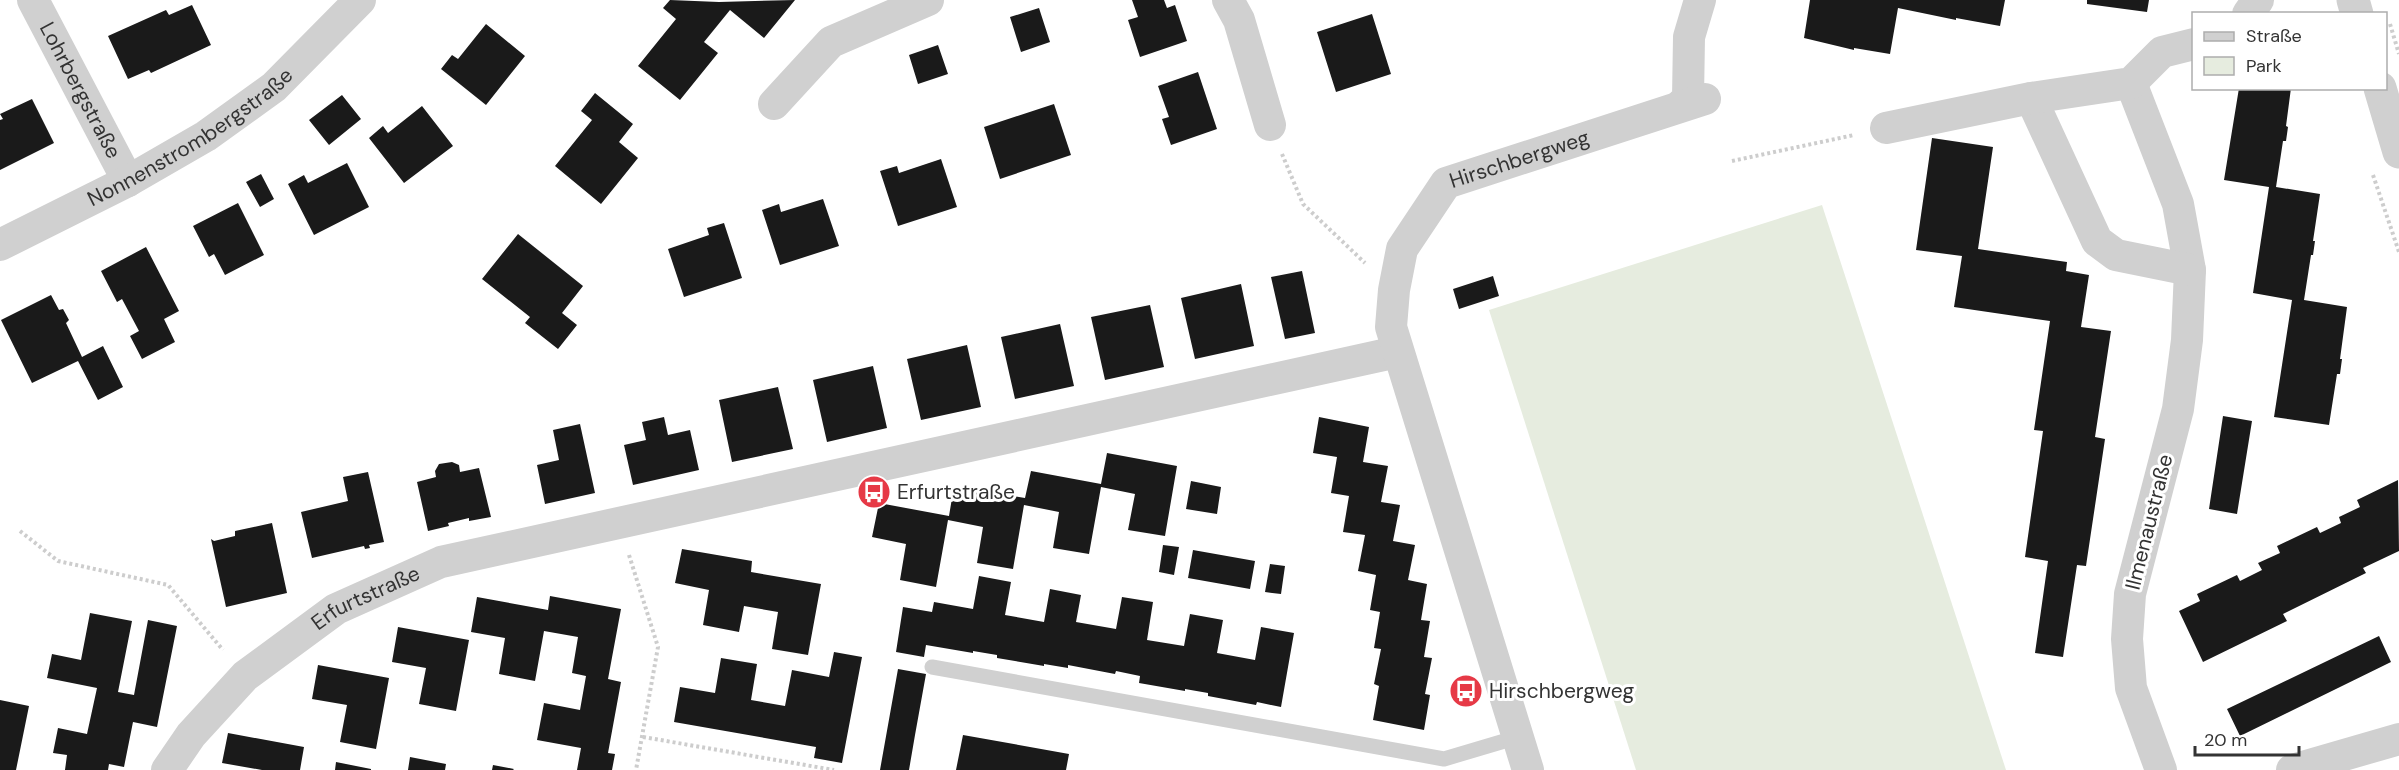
<svg xmlns="http://www.w3.org/2000/svg" width="2399" height="770" font-family="'DM Sans',sans-serif">
<style>
.green{fill:#e6ecdf}
.building{fill:#1a1a1a}
.lines{fill:none;stroke-linecap:round;stroke-linejoin:round}
.path{stroke:#cdcdcd;stroke-width:4;stroke-dasharray:3 3;stroke-linecap:butt}
.service{stroke:#d0d0d0;stroke-width:15}
.minor{stroke:#d0d0d0;stroke-width:32}
.tertiary{stroke:#d0d0d0;stroke-width:33}
.labels{text-anchor:middle;stroke-width:6;stroke-linejoin:round;paint-order:stroke}
.street-label{font-size:21px;fill:#333;stroke:#fff}
.poi-label{font-size:21px;fill:#333;stroke:#fff;text-anchor:start}
</style>
<rect width="100%" height="100%" fill="#fff"/>
<path class="green" d="M1822,205L2006,770H1636L1489,310Z"/>
<path class="building" d="M670,0L719,2L795,0L764,38L730,10L704,42L718,53L680,100L638,66L676,19L663,8Z
M1132,0H1164L1167,8L1175,5L1187,41L1140,57L1128,20L1138,17Z
M1810,0H2005L2000,26L1956,18V20L1898,8L1890,54L1854,48V50L1804,38Z
M2087,0H2149L2147,12L2087,4Z
M192,5L211,45L151,73L149,70L128,79L108,36L166,10L169,15Z
M1039,8L1050,42L1021,52L1010,17Z
M1372,14L1391,74L1336,92L1317,32Z
M486,24L525,56L486,105L441,69L452,55L458,59Z
M938,45L948,74L918,84L909,55Z
M1198,72L1217,129L1171,145L1162,119L1169,117L1158,86Z
M2239,88H2291L2286,126L2288,127L2286,141H2283L2276,187L2320,194L2313,241H2315L2313,255H2311L2304,300L2347,307L2340,359H2342L2340,374H2337L2329,425L2274,417L2292,300L2253,293L2269,187L2224,180Z
M595,93L633,124L619,142L638,158L601,204L555,166L592,120L581,111Z
M342,95L361,119L329,145L309,120Z
M32,99L54,143L0,170V120L3,119L0,114Z
M1054,104L1071,155L1000,179L984,127Z
M422,106L453,146L404,183L369,138L383,126L388,133Z
M1932,138L1993,147L1978,249L2067,262L2066,271L2089,275L2081,327L2111,331L2095,437L2105,439L2086,566L2077,565L2063,657L2035,653L2048,561L2025,557L2043,431L2034,430L2050,321L1954,307L1962,256L1916,250Z
M941,159L957,207L898,226L880,171L897,166L899,173Z
M347,163L369,207L314,235L288,184L304,175L308,183Z
M261,174L274,199L260,207L246,182Z
M823,199L839,246L780,265L762,210L779,204L781,212Z
M238,203L264,255L225,275L214,254L209,257L193,226Z
M724,223L742,278L684,297L668,249L709,235L707,228Z
M518,234L583,286L562,313L577,325L558,349L525,323L530,317L482,279Z
M146,247L179,311L164,319L175,342L142,359L130,336L139,331L122,299L117,302L101,271Z
M1302,271L1315,333L1285,339L1271,277Z
M1493,276L1499,296L1459,309L1453,289Z
M1241,284L1254,346L1195,359L1181,298Z
M51,295L59,310L63,309L69,320L66,323L82,357L103,346L123,387L98,400L78,361L32,383L1,320Z
M1150,305L1164,367L1105,380L1091,317Z
M1060,324L1074,386L1015,399L1001,337Z
M967,345L981,407L921,420L907,359Z
M873,366L887,428L827,442L813,380Z
M778,387L793,449L732,462L719,400Z
M2223,416L2252,421L2237,514L2209,509Z
M664,417L668,435L690,430L699,470L633,485L624,445L646,440L642,422Z
M1319,417L1369,427L1363,462L1388,466L1381,502L1400,505L1393,541L1415,545L1408,580L1427,584L1421,620L1430,621L1424,657L1432,658L1425,694L1430,695L1424,730L1373,720L1379,686L1374,684L1381,649L1374,648L1380,612L1370,610L1376,575L1358,571L1365,535L1343,532L1349,496L1331,493L1337,457L1313,453Z
M580,424L595,493L545,504L537,465L559,460L553,430Z
M1107,453L1177,466L1165,536L1128,530L1135,494L1101,487L1089,554L1053,548L1059,512L1024,505L1013,569L977,563L983,527L948,520L936,587L900,580L906,544L872,537L879,503L949,516L954,486L1025,498L1031,471L1101,484Z
M452,462L459,465L460,472L479,468L491,517L469,521V518L448,523L449,526L428,531L417,482L436,477L435,471L439,464Z
M368,472L384,542L369,545L370,548L365,549L364,546L312,558L301,512L348,501L343,477Z
M2398,480L2399,551L2363,568L2366,573L2283,614L2287,621L2203,662L2179,611L2200,601L2197,594L2237,575L2240,581L2262,570L2258,563L2280,553L2277,546L2317,527L2320,533L2341,523L2339,517L2360,507L2357,500Z
M1191,481L1221,487L1217,514L1186,509Z
M272,523L287,593L226,607L211,539L214,541L235,536V531Z
M1163,545L1179,547L1174,575L1159,572Z
M682,549L752,561L751,572L821,584L808,655L772,649L778,612L744,606L739,632L703,625L709,590L675,583Z
M1193,550L1255,561L1250,589L1188,578Z
M1270,564L1285,566L1281,594L1265,592Z
M979,576L1011,582L1005,615L1044,622L1050,589L1081,595L1076,622L1116,629L1122,597L1153,602L1147,640L1184,646L1190,614L1223,620L1217,653L1255,660L1261,627L1294,633L1281,707L1257,702L1256,705L1208,696V693L1185,689V691L1139,683L1140,676L1116,671L1115,674L1068,665V668L1044,664V666L997,658V655L973,651V653L926,645L924,657L896,652L903,607L932,612L934,602L973,609Z
M550,596L621,609L608,679L621,682L608,753L615,754L612,770H577L581,748L537,740L544,703L580,710L586,676L572,673L578,637L544,631L535,681L499,674L505,638L471,632L477,597L548,610Z
M90,613L132,621L118,692L134,695L148,620L177,626L157,727L133,722L124,767L109,764L108,770H65L67,755L53,753L58,728L87,734L97,688L47,678L52,654L81,660Z
M398,627L469,640L456,711L419,704L426,668L392,662Z
M2379,636L2391,662L2240,736L2227,709Z
M834,652L862,657L842,763L814,758L816,747L674,722L680,687L715,693L721,658L757,664L751,700L785,706L792,670L829,677Z
M318,665L389,678L376,749L340,742L347,705L312,699Z
M898,669L926,674L915,735L909,770H880Z
M0,700L29,706L16,770H0Z
M228,733L304,747L300,770H262L222,763Z
M963,735L1069,754L1066,770H956Z
M410,757L446,764L445,770H408Z
M336,762L371,769V770H335Z
M493,765L514,769L513,770H492Z"/>
<g class="lines">
<path class="path" d="M2390,24L2399,54
M1282,154L1303,204L1365,263
M1732,161L1854,135
M2373,175L2399,252
M20,531L58,561L168,585L223,650
M629,555L658,647L636,770
M643,737L834,770"/>
<path class="service" d="M932,667L1444,759L1518,737"/>
<g class="minor">
<path id="s1" d="M33,0L128,181"/>
<path d="M1228,0L1239,20L1270,125"/>
<path d="M2248,14L2258,0"/>
<path d="M2131,83L2178,204L2190,270L2187,340L2178,409L2130,594L2127,639L2131,688L2161,770"/>
<path d="M2031,98L2097,241L2116,255L2190,270"/>
<path d="M774,104L831,42L928,0"/>
<path d="M1680,106L1688,98L1689,37L1700,0"/>
<path d="M1886,128L2031,98L2131,83L2162,52L2194,44"/>
<path id="s2" d="M0,245L128,181L206,136L274,87L360,0"/>
<path id="s3" d="M167,770L191,735L245,676L336,609L441,562L1397,352"/>
<path id="s4" d="M1528,770L1391,327L1394,290L1402,249L1446,183L1705,99"/>
<path d="M2292,770L2399,739"/>
</g>
<path class="tertiary" d="M2353,0L2357,14
M2380,88L2399,152"/>
</g>
<defs>
<g id="bus-disc" transform="scale(1.725)"><circle r="9.5" fill="#e63946" stroke="#fff"/><path d="M-5-6H5V4H4V6H2V4H-2V6H-4V4H-5ZM-3.5-4V0h7V-4ZM-3.5 1.2v1.5H-2V1.2ZM2 1.2v1.5H3.5V1.2Z" fill="#fff"/></g>
</defs>
<g fill-rule="evenodd">
<use href="#bus-disc" x="874" y="492"/>
<use href="#bus-disc" x="1466" y="691"/>
</g>
<g class="labels">
<g class="street-label">
<text dy="7" stroke="none"><textPath href="#s1" startOffset="102">Lohrbergstraße</textPath></text>
<text dy="7" stroke="none"><textPath href="#s2" startOffset="219">Nonnenstrombergstraße</textPath></text>
<text dy="7" stroke="none"><textPath href="#s4" startOffset="699">Hirschbergweg</textPath></text>
<text transform="translate(2149 522) rotate(-76)" y="7">Ilmenaustraße</text>
<text dy="7" stroke="none"><textPath href="#s3" startOffset="267">Erfurtstraße</textPath></text>
</g>
<g class="poi-label">
<text x="897" y="499">Erfurtstraße</text>
<text x="1489" y="698">Hirschbergweg</text>
</g>
</g>
<rect x="2192" y="12" width="195" height="78" fill="#ffffff" stroke="#adadad" stroke-width="1.5"/>
<rect x="2204" y="32" width="30" height="9" fill="#d0d0d0" stroke="#adadad" stroke-width="1.5"/>
<text x="2246" y="42" font-size="18" fill="#333333">Straße</text>
<rect x="2204" y="57" width="30" height="18" fill="#e6ecdf" stroke="#adadad" stroke-width="1.5"/>
<text x="2246" y="72" font-size="18" fill="#333333">Park</text>
<path d="M2195 746v9h104v-9" fill="none" stroke="#333333" stroke-width="3"/>
<text x="2204" y="746" font-size="18" fill="#333333" stroke="#ffffff" stroke-width="4.5" paint-order="stroke">20 m</text>
</svg>
